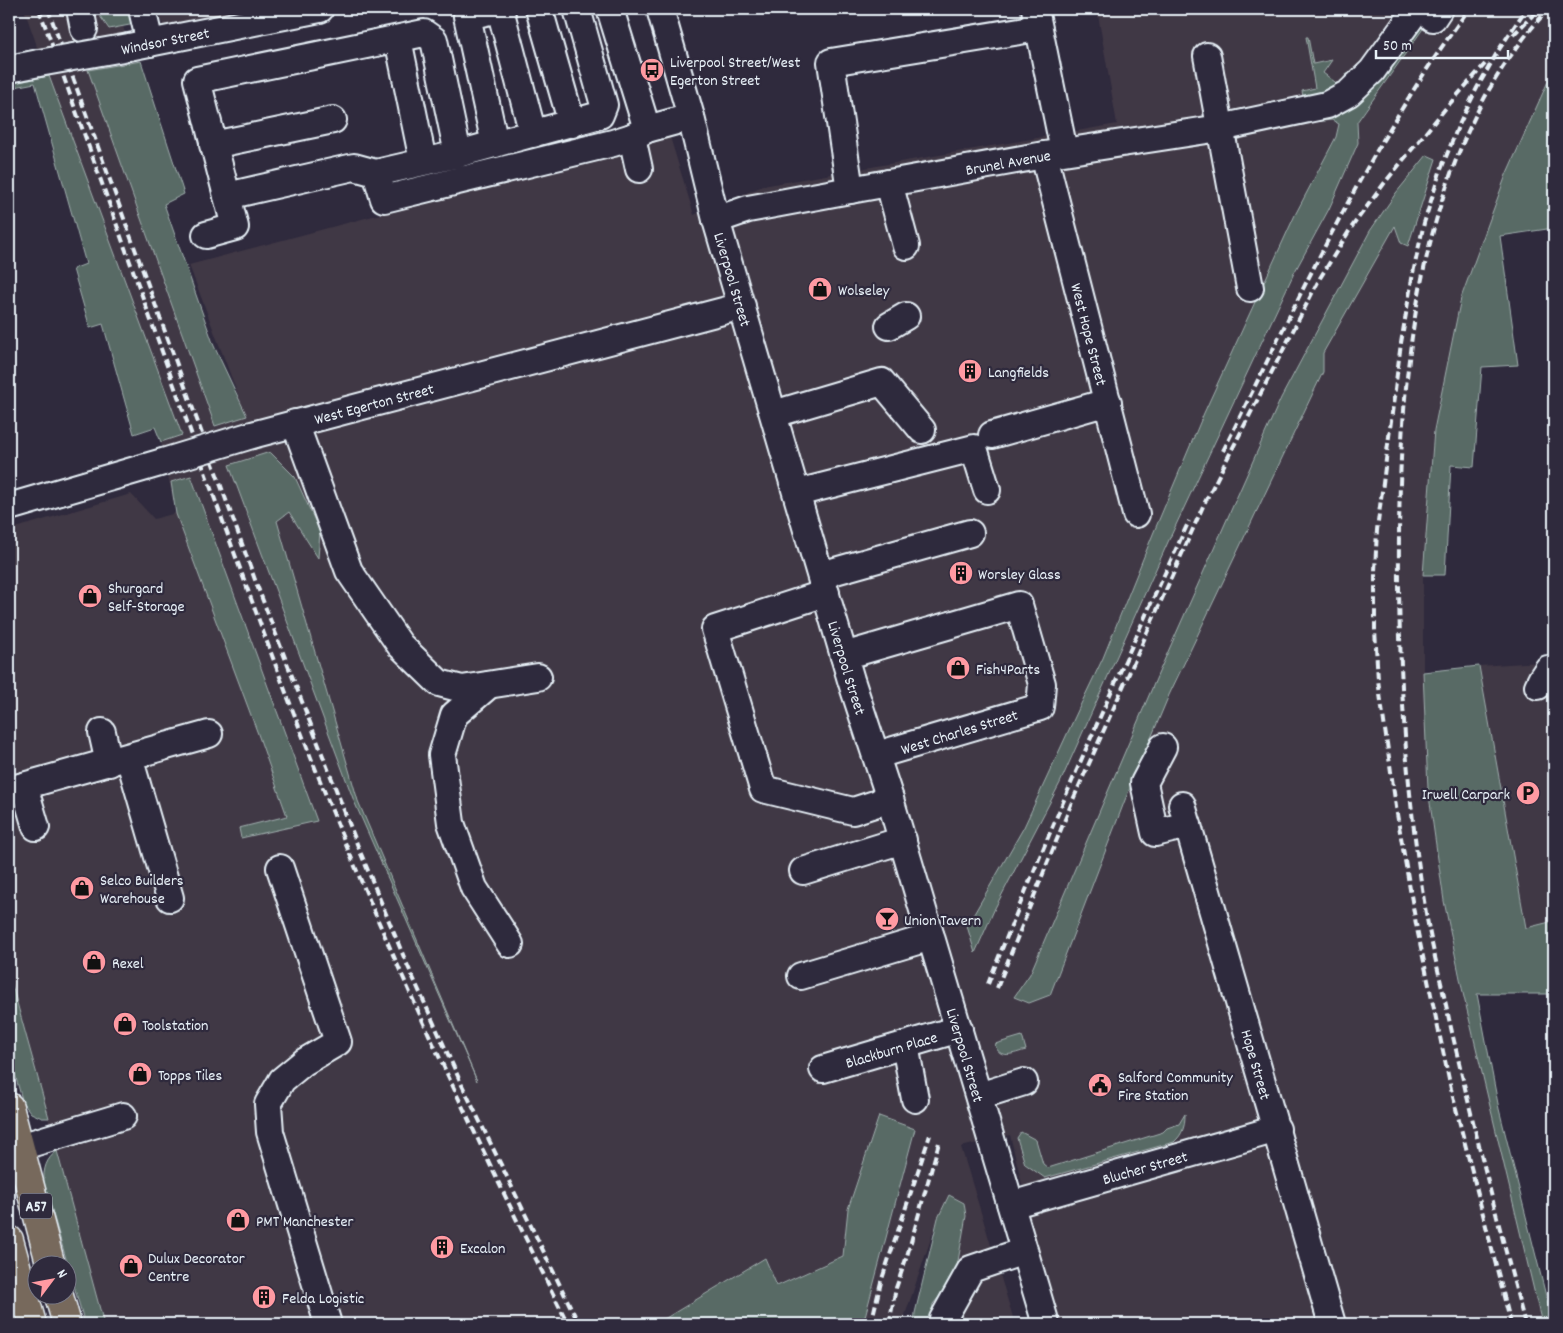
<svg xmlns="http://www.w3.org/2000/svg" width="1563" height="1333" font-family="Dekko,sans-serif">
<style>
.built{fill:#413845}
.green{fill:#586b65;stroke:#a0aeae}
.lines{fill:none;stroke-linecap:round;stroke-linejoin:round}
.minor-casing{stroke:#e8f1f8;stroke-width:30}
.highway-casing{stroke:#e8f1f8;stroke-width:31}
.minor{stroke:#2f2a3d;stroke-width:26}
.highway{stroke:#77695c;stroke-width:28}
.rail{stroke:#e8f1f8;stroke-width:4;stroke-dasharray:8 4;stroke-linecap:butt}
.minor-bridge-casing{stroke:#e8f1f8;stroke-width:30;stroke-linecap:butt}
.minor-bridge{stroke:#2f2a3d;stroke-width:26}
.labels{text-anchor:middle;stroke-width:4.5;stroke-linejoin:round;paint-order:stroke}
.shield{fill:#2f2a3d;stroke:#b0b5c0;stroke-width:1}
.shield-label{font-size:15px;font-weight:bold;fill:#e8f1f8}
.street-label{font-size:16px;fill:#e8f1f8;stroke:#2f2a3d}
.poi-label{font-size:16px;fill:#e8f1f8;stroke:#2f2a3d;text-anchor:start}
</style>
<rect width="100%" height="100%" fill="#2f2a3d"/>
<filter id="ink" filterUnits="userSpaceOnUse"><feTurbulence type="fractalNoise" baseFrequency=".02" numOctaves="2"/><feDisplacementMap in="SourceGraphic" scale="10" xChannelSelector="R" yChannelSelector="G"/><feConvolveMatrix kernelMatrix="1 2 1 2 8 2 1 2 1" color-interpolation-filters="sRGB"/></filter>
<g filter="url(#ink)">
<path class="built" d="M24,9H95L109,29L123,26L133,62L141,61L184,194L164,204L214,346L243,408L189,265L670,137L694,215L763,186L1117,124L1097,9H1426L1332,120L1339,124L1336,137L1295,215L1204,413L1153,534L1103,658L1025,825L1060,783L1168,542L1294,273L1329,209L1358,143L1357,122L1437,9H1554V68L1461,298L1434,430L1423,575V672L1428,789L1444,901L1462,993H1477L1499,1109L1553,1324H1056L1010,1135L961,1147L1015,1324H930L933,1305L955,1278L966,1216L964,1203L949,1195L938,1218L902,1324H863L915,1130L879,1116L848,1209L843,1256L776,1286L765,1258L656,1324H104L9,974V530L131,494L154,519L176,513L161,442L69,183L41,78L36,43Z
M159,9H262L163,27Z
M1554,661V921L1526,928L1479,666Z"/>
<path class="green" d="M95,9H135L140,23L109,29Z
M1426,9H1437L1357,122L1358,143L1329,209L1294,273L1168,542L1060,783L995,908L975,953L967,926L1024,827L1080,706L1103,658L1153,534L1204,413L1295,215L1336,137L1339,124L1332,120L1323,121L1322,115Z
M1306,37H1308L1313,64L1332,60L1323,73L1339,85L1348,72L1355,77C1345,89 1317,94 1303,97L1302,91L1315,88Z
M141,61L184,194L164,204L214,346L247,416L215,426L88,70Z
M1554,68V228L1500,236L1518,365L1482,367L1474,467L1451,465L1445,575H1423L1434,430L1461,298L1506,175Z
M49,76L182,435L161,442L155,427L134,434L103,324L90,328L73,269L86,264L35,83L9,88V84Z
M1427,155L1436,159L1408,246L1401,243L1395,226L1323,353V372L1169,695L1125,800L1050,995L1029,1003L1014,997L1030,974L1159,672L1281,398L1370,231L1396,193Z
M270,452L295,477L320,532L318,558L289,512L277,521L358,801L477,1081L354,801L229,465Z
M191,476L317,821L241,838L239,828L287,816L258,734L176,514L171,482Z
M1479,666L1526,928L1554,921V994H1477L1499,1109L1553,1324H1542L1463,993L1444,901L1428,789L1423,672Z
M9,974L49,1118H42L31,1113L23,1103L9,1053Z
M1022,1036L1026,1050C1014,1053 999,1061 995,1044Z
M1185,1114C1185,1126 1183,1134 1174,1142L1045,1178L1025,1164L1017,1138L1021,1132L1036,1140L1043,1164L1048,1168L1163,1132L1167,1128L1179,1124Z
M879,1116L915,1129L863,1324H656L765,1258L777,1286L843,1256L848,1209Z
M57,1151L104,1324H85L44,1183C43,1169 46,1159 57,1151Z
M949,1195L964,1203L966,1216L955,1278L933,1304L930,1324H914L915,1313L938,1218Z"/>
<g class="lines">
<g class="minor-casing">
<g id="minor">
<path d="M80,9L84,29"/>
<path d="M142,9L150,43"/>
<path d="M500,9L533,134"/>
<path d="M539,9L572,124"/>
<path d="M610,9L647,129"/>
<path id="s1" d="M660,9L691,117L716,220L851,680L890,799L1046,1324"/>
<path d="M1035,9L1064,151"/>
<path d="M1433,18L1439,9"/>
<path d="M398,39L423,161"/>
<path d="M129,47L320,9"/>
<path d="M1207,56L1250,288"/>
<path d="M9,69L39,63"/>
<path d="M632,137L639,169"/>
<path d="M495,144L467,16L499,9"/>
<path d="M213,145L333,120"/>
<path d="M458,154L600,115L604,105L577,9"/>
<path id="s2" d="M1044,155L1136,514"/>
<path d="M376,173L458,154L434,40L424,33L197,80L227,196L354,167L376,173L384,199L613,143L632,137L647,129L691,117"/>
<path d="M889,183L906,246"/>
<path d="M850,190L831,62L1038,28"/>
<path id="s3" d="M716,220L748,209L850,190L1044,155L1220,128L1327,105L1349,93L1372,71L1417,9"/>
<path d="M206,235L235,227L227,196"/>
<path d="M889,326L906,316"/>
<path d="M774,414L882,382L922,430"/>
<path d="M295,423L349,571L400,645L439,683L462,689L538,677"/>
<path id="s4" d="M252,435L742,306"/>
<path d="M992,435L1108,402"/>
<path d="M797,493L974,448L987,490"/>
<path d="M9,507L163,462"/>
<path d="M821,575L970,533"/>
<path d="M826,593L715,629L763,789L853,811L890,799"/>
<path d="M844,656L1019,605L1042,684L1040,707L877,755"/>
<path d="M489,685L454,715L442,755L451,823L474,888L510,944"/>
<path d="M1538,686L1542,678L1548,669H1554"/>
<path d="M102,732L109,763"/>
<path d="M1163,747L1144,783L1155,833L1188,825"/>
<path d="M129,757L170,898"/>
<path d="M24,786L36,827"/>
<path d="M9,790L209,734"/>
<path id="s5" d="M1182,805L1332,1324"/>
<path d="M280,868L338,1042L304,1062L282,1080L268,1104L270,1132L328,1324"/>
<path d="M803,871L903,840"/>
<path d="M801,976L931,937"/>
<path d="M905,1045L915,1099"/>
<path id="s6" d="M823,1069L959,1029"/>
<path d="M979,1096L1024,1082"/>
<path d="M20,1147L123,1116"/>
<path id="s7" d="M1011,1205L1277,1129"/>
<path d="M942,1324L943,1319L971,1269L1024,1251"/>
</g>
</g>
<g class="highway-casing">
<path id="highway" d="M9,1107L51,1266
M9,1240L32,1324
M59,1296L67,1324"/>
</g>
<use href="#minor" class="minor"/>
<use href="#highway" class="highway"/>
<path class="rail" d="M39,9C95,163 150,318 205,472C251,599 297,727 349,852C416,1013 491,1169 568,1324
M48,9L258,588L359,849L406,962L461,1083L579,1324
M1513,35L1539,9
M1223,451C1298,300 1368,145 1469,9
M988,984C1050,827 1118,674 1189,521
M997,988L1072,802L1204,504L1320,278L1351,228L1386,181L1445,109L1485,64
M871,1324L881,1282L930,1135
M889,1324L896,1288L907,1256L940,1139
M1511,1324L1451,1089L1416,924L1397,814L1378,680L1375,630V571L1377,530L1401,343L1413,273L1424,223L1440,172L1457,129L1477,88L1498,51L1526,9
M1525,1324C1498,1223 1472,1121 1449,1019C1442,985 1433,952 1427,919C1408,808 1400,696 1399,585C1398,449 1404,309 1449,179C1465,133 1488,85 1518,46C1527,33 1538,21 1548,9"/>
<g class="minor-bridge-casing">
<path id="minor-bridge" d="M39,63L129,47
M163,462L252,435"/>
</g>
<use href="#minor-bridge" class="minor-bridge"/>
</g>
</g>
<defs>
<g id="bus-disc" transform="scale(1.25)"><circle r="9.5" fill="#ff9aa2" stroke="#2f2a3d"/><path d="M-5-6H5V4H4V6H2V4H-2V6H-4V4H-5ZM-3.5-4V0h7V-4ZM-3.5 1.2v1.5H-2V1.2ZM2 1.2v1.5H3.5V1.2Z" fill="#111"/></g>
<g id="shop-disc" transform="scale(1.25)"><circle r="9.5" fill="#ff9aa2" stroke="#2f2a3d"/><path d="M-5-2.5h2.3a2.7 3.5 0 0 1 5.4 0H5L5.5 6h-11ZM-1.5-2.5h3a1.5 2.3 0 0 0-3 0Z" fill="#111"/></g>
<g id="building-disc" transform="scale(1.25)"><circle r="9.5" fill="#ff9aa2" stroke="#2f2a3d"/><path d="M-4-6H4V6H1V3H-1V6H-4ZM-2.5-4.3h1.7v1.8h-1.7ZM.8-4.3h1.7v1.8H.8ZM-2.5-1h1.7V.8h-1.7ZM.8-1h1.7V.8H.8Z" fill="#111"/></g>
<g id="parking-disc" transform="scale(1.25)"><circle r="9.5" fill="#ff9aa2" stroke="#2f2a3d"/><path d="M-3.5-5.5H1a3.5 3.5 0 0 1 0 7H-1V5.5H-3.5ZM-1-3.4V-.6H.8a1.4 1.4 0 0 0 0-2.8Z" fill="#111"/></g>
<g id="bar-disc" transform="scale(1.25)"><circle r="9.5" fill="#ff9aa2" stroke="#2f2a3d"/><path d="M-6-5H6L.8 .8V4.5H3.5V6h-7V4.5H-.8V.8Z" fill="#111"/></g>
<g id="civic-disc" transform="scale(1.25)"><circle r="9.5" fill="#ff9aa2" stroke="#2f2a3d"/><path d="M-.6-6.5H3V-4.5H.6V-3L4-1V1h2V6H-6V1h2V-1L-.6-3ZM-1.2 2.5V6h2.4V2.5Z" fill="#111"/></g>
</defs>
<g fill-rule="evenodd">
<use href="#bus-disc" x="652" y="70"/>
<use href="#shop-disc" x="820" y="289"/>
<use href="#building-disc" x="970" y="371"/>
<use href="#building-disc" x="961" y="573"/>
<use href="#shop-disc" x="90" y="596"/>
<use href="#shop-disc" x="958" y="668"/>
<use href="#parking-disc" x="1528" y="793"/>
<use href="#shop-disc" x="82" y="888"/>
<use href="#bar-disc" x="887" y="919"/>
<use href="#shop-disc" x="94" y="962"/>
<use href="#shop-disc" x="125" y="1024"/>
<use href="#shop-disc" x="140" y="1074"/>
<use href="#civic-disc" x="1100" y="1085"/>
<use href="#shop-disc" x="238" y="1220"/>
<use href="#building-disc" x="442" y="1247"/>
<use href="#shop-disc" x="131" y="1266"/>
<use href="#building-disc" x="264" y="1297"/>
</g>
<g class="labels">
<rect class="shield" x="20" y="1193.5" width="32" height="25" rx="4"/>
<g class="shield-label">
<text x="36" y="1211">A57</text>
</g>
<g class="street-label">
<text transform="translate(165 40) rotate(-11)" y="6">Windsor Street</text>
<text dy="6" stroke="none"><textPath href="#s3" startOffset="298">Brunel Avenue</textPath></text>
<text dy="6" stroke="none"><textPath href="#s1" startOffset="280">Liverpool Street</textPath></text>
<text dy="6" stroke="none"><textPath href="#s2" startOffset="185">West Hope Street</textPath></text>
<text dy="6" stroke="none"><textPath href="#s4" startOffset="126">West Egerton Street</textPath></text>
<text dy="6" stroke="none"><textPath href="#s1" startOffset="685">Liverpool Street</textPath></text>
<text transform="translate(959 731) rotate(-17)" y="6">West Charles Street</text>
<text dy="6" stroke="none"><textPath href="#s6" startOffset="71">Blackburn Place</textPath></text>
<text dy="6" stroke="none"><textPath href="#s1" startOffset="1090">Liverpool Street</textPath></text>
<text dy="6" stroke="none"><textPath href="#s5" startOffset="270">Hope Street</textPath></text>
<text dy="6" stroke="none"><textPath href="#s7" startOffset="139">Blucher Street</textPath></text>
</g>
<g class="poi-label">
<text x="670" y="67">Liverpool Street/West<tspan x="670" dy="18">Egerton Street</tspan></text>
<text x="838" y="295">Wolseley</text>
<text x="988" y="377">Langfields</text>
<text x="978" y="579">Worsley Glass</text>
<text x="108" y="593">Shurgard<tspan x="108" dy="18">Self-Storage</tspan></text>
<text x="976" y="674">Fish4Parts</text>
<text x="1510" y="799" text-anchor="end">Irwell Carpark</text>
<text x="100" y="885">Selco Builders<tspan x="100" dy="18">Warehouse</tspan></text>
<text x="904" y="925">Union Tavern</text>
<text x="112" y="968">Rexel</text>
<text x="142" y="1030">Toolstation</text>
<text x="158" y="1080">Topps Tiles</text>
<text x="1118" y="1082">Salford Community<tspan x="1118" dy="18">Fire Station</tspan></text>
<text x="256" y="1226">PMT Manchester</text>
<text x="460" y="1253">Excalon</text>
<text x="148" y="1263">Dulux Decorator<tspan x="148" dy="18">Centre</tspan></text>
<text x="282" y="1303">Felda Logistic</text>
</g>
</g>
<rect width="1563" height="1333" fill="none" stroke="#2f2a3d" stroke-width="30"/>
<rect x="15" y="15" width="1533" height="1303" fill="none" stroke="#e8f1f8" stroke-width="2" filter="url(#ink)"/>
<g transform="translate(52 1280) rotate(58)"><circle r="24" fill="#2f2a3d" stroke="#797a88"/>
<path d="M0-4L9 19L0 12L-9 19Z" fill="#ff9aa2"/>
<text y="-8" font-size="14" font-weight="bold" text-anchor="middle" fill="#e8f1f8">N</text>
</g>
<path d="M1376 50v8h132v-8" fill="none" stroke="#e8f1f8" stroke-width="2.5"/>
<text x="1383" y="50" font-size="15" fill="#e8f1f8" stroke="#2f2a3d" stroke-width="4" paint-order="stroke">50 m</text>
</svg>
